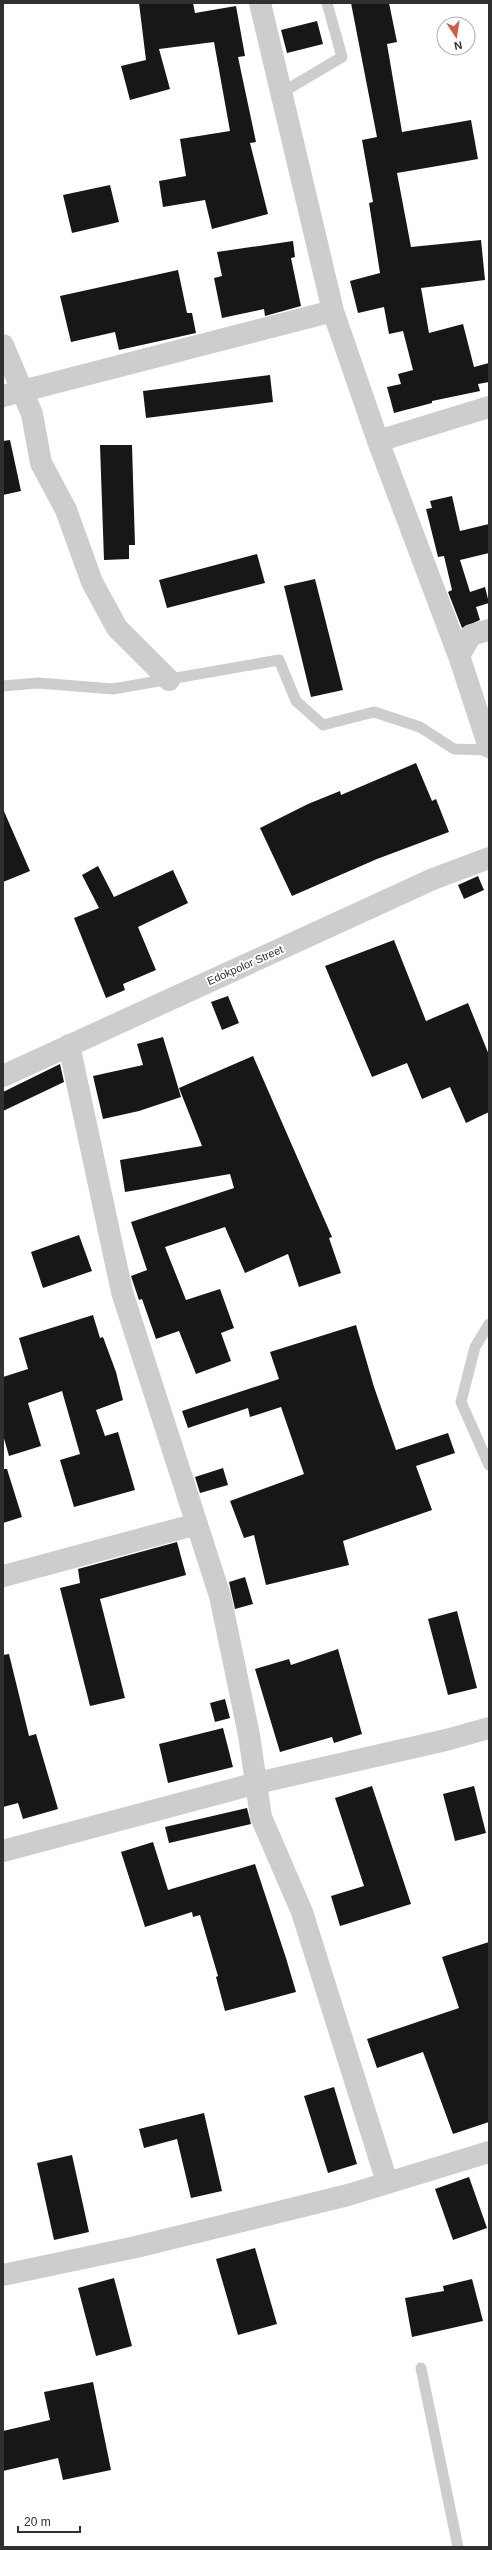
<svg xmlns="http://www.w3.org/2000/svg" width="492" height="2550" font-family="Arial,sans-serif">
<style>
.building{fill:#171717}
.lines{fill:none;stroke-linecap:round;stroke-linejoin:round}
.lane{stroke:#cdcdcd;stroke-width:11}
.street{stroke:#cdcdcd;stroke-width:22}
.labels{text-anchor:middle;stroke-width:4;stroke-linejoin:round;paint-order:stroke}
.street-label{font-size:11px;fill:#303030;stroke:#fff}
</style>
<rect width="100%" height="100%" fill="#fff"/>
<path class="building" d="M139,3H193L195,13L236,6L245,56L238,57L256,142L250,143L268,214L212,229L205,200L163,207L159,181L186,176L180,139L230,131L214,42L159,49L170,89L130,100L121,66L146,60Z
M351,3H389L397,42L387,44L402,132L471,120L478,159L397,173L411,247L481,240L485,280L421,288L429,333L463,324L474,367L489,363V382L478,384L480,391L432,401V403L394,413L387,387L401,384L398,374L413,370L403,331L389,334L384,307L358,313L350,281L380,273L369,203L373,202L362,140L377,137Z
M317,21L323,44L287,53L281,30Z
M110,185L119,222L72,233L63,195Z
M293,241L295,257L291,258L301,306L265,316L264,309L222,318L214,278L222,276L217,252Z
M178,270L187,313H192L196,333L119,350L115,332L71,342L60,296Z
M270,375L273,402L146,418L143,391Z
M10,440L21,491L3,495V441Z
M100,445H132L135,545H129V559L104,560Z
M452,496L460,531L489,524V553L460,560L470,592L485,587L489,603L476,607L480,620L462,628L448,592L452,590L444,556L438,557L426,509L432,508L430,501Z
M257,554L265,583L167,608L159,580Z
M315,579L343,690L311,697L284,586Z
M416,763L432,801L436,799L449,832L377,859L292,896L260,828L308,804L340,791L341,795Z
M3,809L30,871L3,882Z
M98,866L114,897L173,870L188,903L138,927L156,970L123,984L125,990L106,998L74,918L99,908L82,875Z
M478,876L484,890L464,899L458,885Z
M394,940L426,1021L468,1003L489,1055V1112L466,1123L450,1087L422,1099L407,1063L372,1077L325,966Z
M228,996L239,1023L222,1030L211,1002Z
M163,1037L181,1097L139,1111L103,1119L93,1076L143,1065L137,1044Z
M253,1056L332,1237L329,1238L341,1273L299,1287L288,1254L245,1273L225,1227L165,1247L186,1300L220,1289L234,1328L221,1333L231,1361L196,1374L179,1331L156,1339L142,1299L139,1300L131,1276L147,1270L131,1222L234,1188L230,1174L125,1192L120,1160L202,1146L179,1088Z
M60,1064L64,1082L3,1111V1092Z
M79,1235L92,1271L43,1288L31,1252Z
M93,1315L100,1338L103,1337L116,1372L123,1400L96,1410L105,1436L118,1432L135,1490L74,1507L60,1460L80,1454L62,1391L28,1403L41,1446L9,1456L3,1435V1377L28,1369L19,1338Z
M356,1325L374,1387L396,1450L448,1433L455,1453L416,1466L432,1510L343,1541L349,1565L266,1585L254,1535L244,1538L230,1501L304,1474L281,1407L250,1417L248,1408L188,1428L182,1411L279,1379L270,1352Z
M223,1468L228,1485L200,1493L195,1477Z
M3,1469H7L22,1517L3,1523Z
M177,1542L186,1575L100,1599L125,1698L90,1706L60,1588L80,1583L78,1569Z
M245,1577L253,1604L235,1609L229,1582Z
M457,1611L477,1688L448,1695L428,1619Z
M338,1649L362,1734L334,1743L332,1737L280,1752L255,1669L289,1659L291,1665Z
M9,1654L29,1736L36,1734L58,1809L23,1819L18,1803L3,1807V1655Z
M225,1699L230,1718L215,1722L210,1703Z
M223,1728L233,1767L168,1783L159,1744Z
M372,1786L411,1904L340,1926L331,1896L364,1886L335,1798Z
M474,1786L486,1833L455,1841L443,1794Z
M247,1808L251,1824L169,1843L165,1827Z
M153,1842L168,1890L255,1864L286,1958L296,1992L225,2011L216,1977L218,1976L200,1915L193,1917L192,1912L145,1927L121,1852Z
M489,1942V2122L453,2134L423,2052L377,2068L367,2039L459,2008L442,1957Z
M334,2087L357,2164L328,2173L304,2096Z
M204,2113L222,2191L191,2198L177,2139L144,2148L139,2129Z
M72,2155L89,2232L54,2240L37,2163Z
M469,2177L487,2228L453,2240L435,2189Z
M255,2248L277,2324L238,2335L216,2259Z
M114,2278L132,2346L96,2356L78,2288Z
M472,2279L483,2321L412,2337L405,2298L444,2291L443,2286Z
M93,2382L111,2470L63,2480L58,2458L3,2471V2431L50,2420L44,2392Z"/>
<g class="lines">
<path class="lane" d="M281,93L342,57L327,3
M3,686L38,683L113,689L279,660L296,701L323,725L374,712L420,727L454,749L489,750
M489,1324L475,1347L461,1402L489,1465
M421,2368L458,2547"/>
<path class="street" d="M260,3L333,311L378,441
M3,345L32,414L41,463L66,510L92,582L117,628L169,680
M3,396L333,311
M489,630L471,635L459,656L489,747
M459,656L378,441L489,407
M69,1045L122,1292L220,1596L249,1735L261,1817L302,1912L387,2182
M3,1076L433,879L489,858
M3,1576L197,1524
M3,1851L257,1783L446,1740L489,1728
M3,2275L136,2247L348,2195L489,2152"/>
</g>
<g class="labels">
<g class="street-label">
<text transform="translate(245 965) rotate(-24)" y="4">Edokpolor Street</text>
</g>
</g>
<rect width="492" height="2550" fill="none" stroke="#303030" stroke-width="8"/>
<g transform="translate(456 36) rotate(168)"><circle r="19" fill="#ffffff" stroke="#acacac"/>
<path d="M0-3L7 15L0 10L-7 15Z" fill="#d65942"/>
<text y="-6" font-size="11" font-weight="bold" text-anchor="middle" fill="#303030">N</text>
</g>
<path d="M18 2526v6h62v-6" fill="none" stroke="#303030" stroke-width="2"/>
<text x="24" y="2526" font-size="12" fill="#303030" stroke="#ffffff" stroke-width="3" paint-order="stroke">20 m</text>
</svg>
